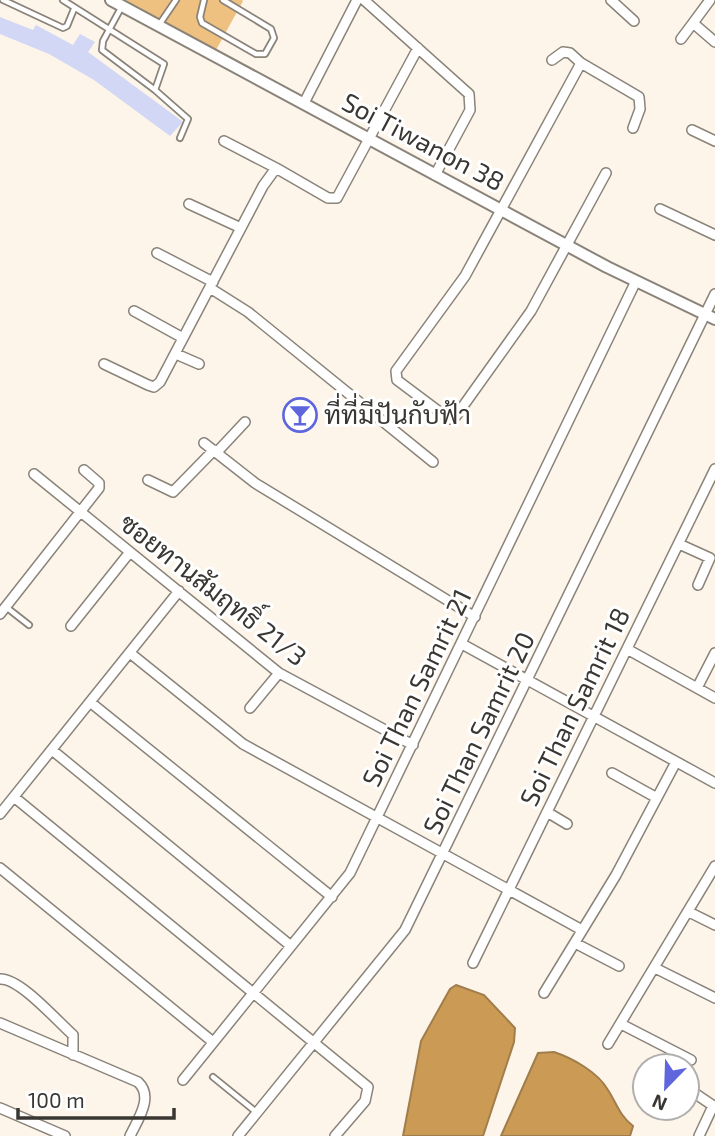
<svg xmlns="http://www.w3.org/2000/svg" width="715" height="1136" font-family="'Exo 2',Sarabun,sans-serif">
<style>
.green{fill:#efc180}
.water{fill:#cb9b55;stroke:#a07d4b;stroke-width:2}
.building{fill:#d1d7f5}
.lines{fill:none;stroke-linecap:round;stroke-linejoin:round}
.service-casing{stroke:#8a8379;stroke-width:8}
.minor-casing{stroke:#8a8379;stroke-width:12}
.tertiary-casing{stroke:#8a8379;stroke-width:14}
.service{stroke:#fff;stroke-width:4.5}
.minor{stroke:#fff;stroke-width:9}
.tertiary{stroke:#fff;stroke-width:10}
.labels{text-anchor:middle;stroke-width:6;stroke-linejoin:round;paint-order:stroke}
.street-label{font-size:26px;fill:#3a3733;stroke:#fff}
.poi-label{font-size:26px;fill:#3a3733;stroke:#fff;text-anchor:start}
</style>
<rect width="100%" height="100%" fill="#fdf5ea"/>
<path class="green" d="M125,0H242L243,1L216,50Z"/>
<path class="water" d="M456,985L484,995L515,1028L514,1042L483,1136H403L421,1041L450,989Z
M554,1052C572,1058 598,1072 608,1090C617,1104 619,1115 633,1126L630,1136H501L538,1053Z"/>
<path class="building" d="M0,17L33,30L36,25L73,45L80,34L95,42L88,52L182,121L181,124L170,136L94,80L49,54L0,34Z"/>
<g class="lines">
<g class="service-casing">
<path id="service" d="M3,0L63,28L67,26L74,9
M63,0L164,64L155,90L188,119L180,138
M204,0L200,17L202,23L256,54H265L274,38L271,29L223,0
M122,6L103,41L102,50L155,90
M159,25L176,0
M6,607L29,625
M213,1077L256,1112"/>
</g>
<g class="minor-casing">
<path id="minor" d="M364,0L469,94L470,110L435,175
M611,0L634,21
M710,0L693,23L715,42
M681,39L693,23
M552,60L563,52L570,53L581,63L639,97L640,109L633,128
M581,63L465,276L396,371L397,380L449,419L456,416L531,311L606,173
M304,103L357,0
M692,130L715,141
M224,141L276,168
M189,204L241,228
M660,209L715,235
M157,253L213,282
M210,288L248,312L433,462
M134,311L183,338
M176,354L199,364
M104,364L148,385L154,387L160,382L263,186L276,168L328,198H337L418,48
M204,443L255,483L475,617
M217,452L245,422
M34,474L279,673L413,745
M148,480L173,492L214,450
M679,544L710,558L698,585
M0,614L99,488V483L84,470
M71,626L130,552
M462,644L715,783
M627,649L715,698
M130,653L243,744L582,930
M697,688L715,653
M90,702L332,897
M250,708L279,673
M52,750L291,946
M612,773L657,798
M14,797L368,1087L365,1101L335,1136
M547,812L567,824
M0,814L179,591
M0,868L213,1042
M689,912L715,925
M575,943L619,966
M473,963L715,469
M655,968L715,998
M0,979C20,978 57,1021 73,1035V1055
M544,993L616,875L676,762
M0,1023L138,1082C154,1097 138,1119 130,1136
M621,1024L691,1060
M608,1044L715,866
M183,1080L350,873L636,281
M687,1088L715,1107
M0,1108L65,1136
M238,1136L405,930L715,294
M699,1136L713,1106"/>
</g>
<g class="tertiary-casing">
<path id="tertiary" d="M111,0L607,267L715,319"/>
</g>
<use href="#service" class="service"/>
<use href="#minor" class="minor"/>
<use href="#tertiary" class="tertiary"/>
</g>
<defs>
<g id="bar-ring" transform="scale(1.75)"><circle r="9.5" fill="#fff" stroke="#5e65dd" stroke-width="1.5"/><path d="M-6-5H6L.8 .8V4.5H3.5V6h-7V4.5H-.8V.8Z" fill="#5e65dd"/></g>
</defs>
<g fill-rule="evenodd">
<use href="#bar-ring" x="300" y="415"/>
</g>
<g class="labels">
<g class="street-label">
<text transform="translate(423 142) rotate(28)" y="9">Soi Tiwanon 38</text>
<text transform="translate(213 590) rotate(38)" y="9">ซอยทานสัมฤทธิ์ 21/3</text>
<text transform="translate(417 688) rotate(-64)" y="9">Soi Than Samrit 21</text>
<text transform="translate(575 707) rotate(-64)" y="9">Soi Than Samrit 18</text>
<text transform="translate(479 733) rotate(-64)" y="9">Soi Than Samrit 20</text>
</g>
<g class="poi-label">
<text x="324" y="424">ที่ที่มีปันกับฟ้า</text>
</g>
</g>
<g transform="translate(666 1087) rotate(203)"><circle r="33" fill="#ffffff" stroke="#b0afad" stroke-width="2"/>
<path d="M0-5L12 26L0 18L-12 26Z" fill="#5e65dd"/>
<text y="-10" font-size="19" font-weight="bold" text-anchor="middle" fill="#3a3733">N</text>
</g>
<path d="M18 1108v10h156v-10" fill="none" stroke="#3a3733" stroke-width="3.5"/>
<text x="28" y="1108" font-size="21" fill="#3a3733" stroke="#ffffff" stroke-width="5" paint-order="stroke">100 m</text>
</svg>
